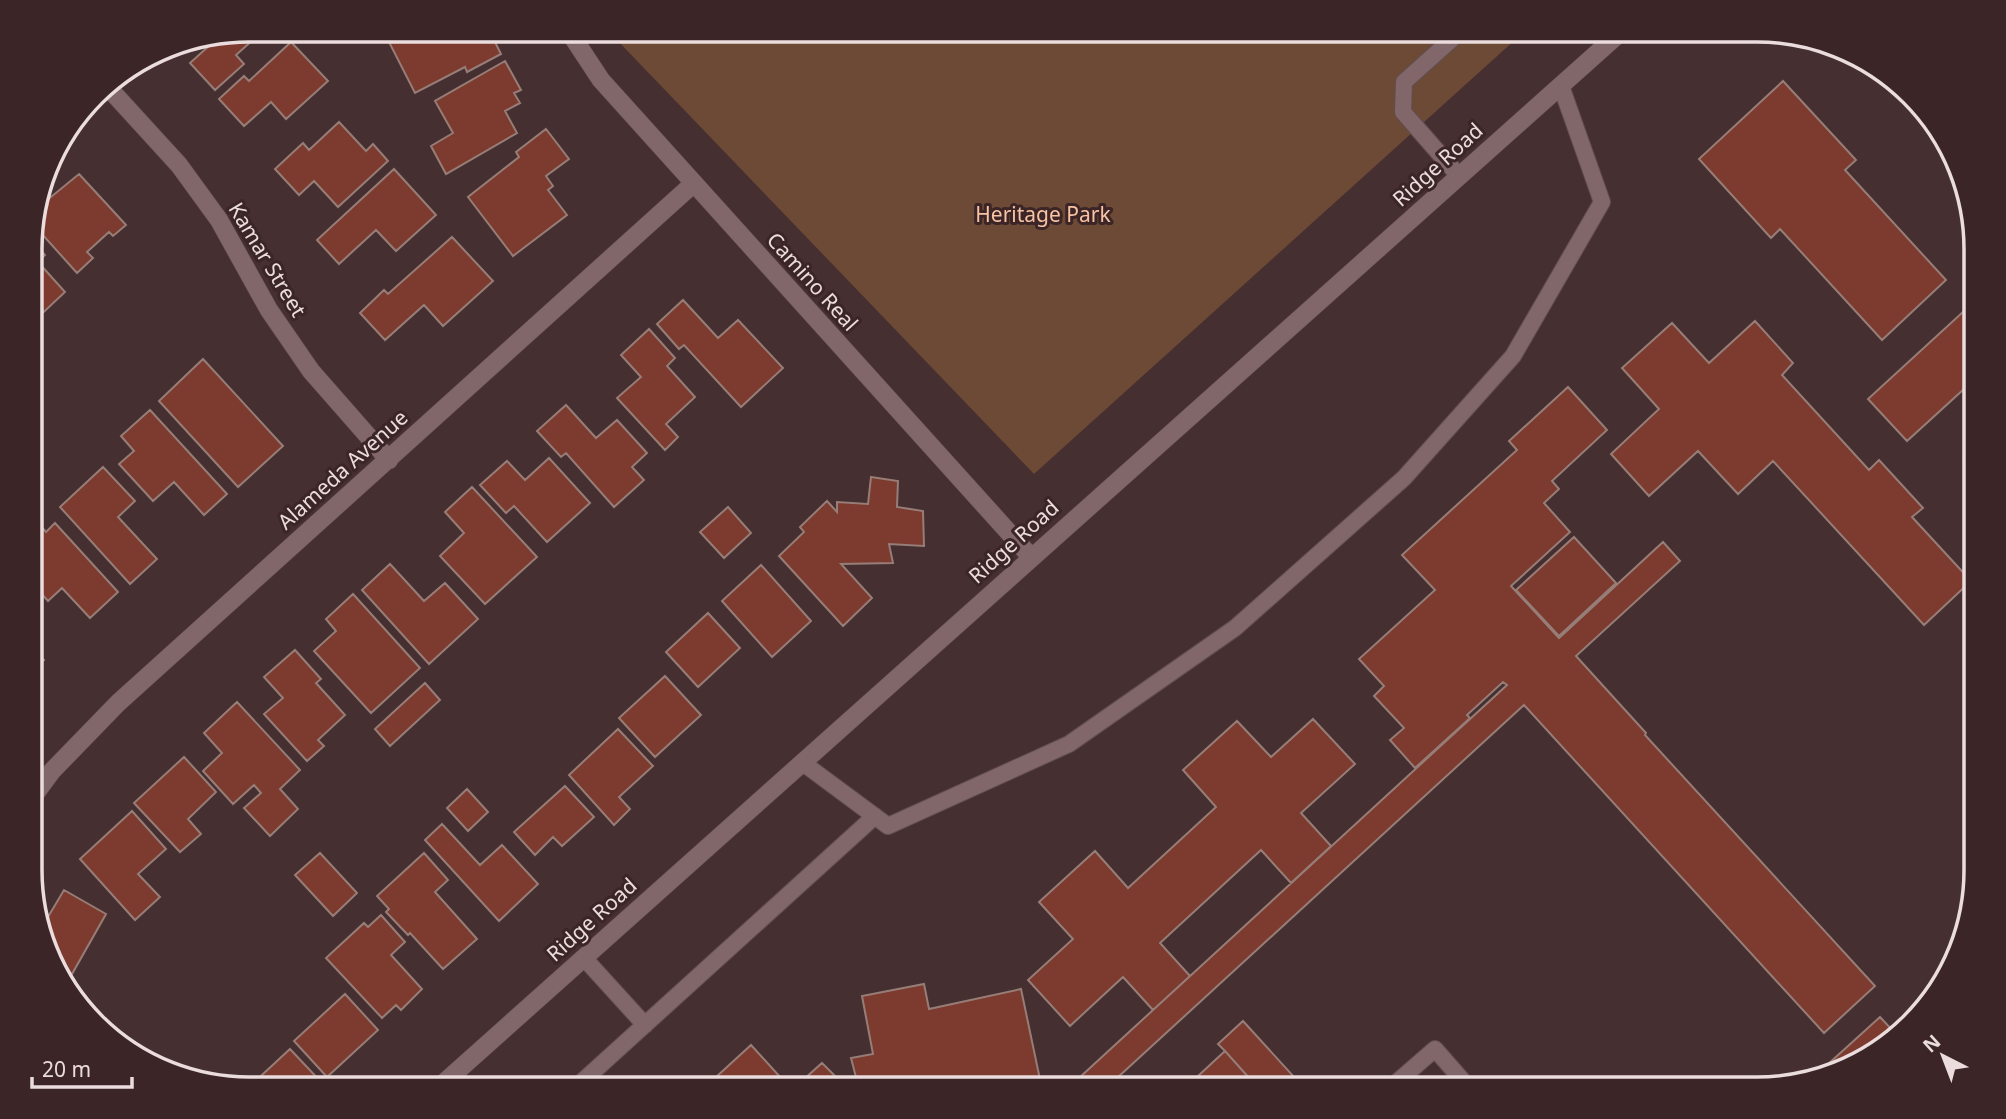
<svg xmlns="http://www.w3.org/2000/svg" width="2006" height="1119" font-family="'Noto Sans',sans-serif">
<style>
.park{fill:#6d4a35}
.building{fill:#7c3b2e;stroke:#977d77;stroke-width:2}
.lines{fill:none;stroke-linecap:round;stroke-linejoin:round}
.service-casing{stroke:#614e50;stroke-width:18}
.minor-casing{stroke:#614e50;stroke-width:19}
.service{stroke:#816769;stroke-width:16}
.minor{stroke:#816769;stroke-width:18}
.labels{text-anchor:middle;stroke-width:6;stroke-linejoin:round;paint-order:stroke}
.street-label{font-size:21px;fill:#ebdcdd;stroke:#3b2527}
.park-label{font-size:21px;fill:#f8c2a3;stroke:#3b2527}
.rim{fill:none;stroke:#ebdcdd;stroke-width:3.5}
</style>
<rect width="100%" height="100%" fill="#462f31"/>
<path class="park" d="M612,30H1526L1034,474L616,39Z"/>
<path class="building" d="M249,30H264L236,55L244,64L215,90L190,63L210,45L204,39Z
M413,30H438L444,42L468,30H489L501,54L467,72L465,67L415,93L389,42Z
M291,42L328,81L286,119L271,102L244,126L219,99L244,76L249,81Z
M505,61L521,90L514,93L520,103L505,111L517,133L446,174L431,146L453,133L435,101Z
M1783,81L1856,160L1845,170L1946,280L1882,340L1780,229L1771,238L1699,159Z
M339,122L366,151L373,144L388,161L338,207L314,181L299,195L275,169L303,143L309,150Z
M546,129L569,159L546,176L553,186L548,190L567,215L513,256L468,197L519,157L516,152Z
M394,169L436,215L396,251L376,230L339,264L317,240Z
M79,174L126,225L113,236L109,232L87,252L93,258L77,273L32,223V221L35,210Z
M452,237L493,281L443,326L424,305L385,340L360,313L384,290L388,294Z
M32,241L45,255L38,262L65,292L32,323Z
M683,300L718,338L738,320L783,368L741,407L684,345L679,349L657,324Z
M1976,300V378L1907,441L1868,399Z
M1755,321L1793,363L1782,375L1869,470L1879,460L1923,508L1912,517L1971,581L1924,625L1773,461L1738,494L1698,451L1649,496L1611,454L1659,409L1622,368L1672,323L1709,363Z
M649,329L675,358L667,366L695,397L666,424L678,437L665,450L617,398L641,377L621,355Z
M203,359L283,446L238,487L159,401Z
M1568,387L1607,430L1552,481L1559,489L1544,503L1570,532L1511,586L1559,638L1663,542L1680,561L1576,656L1646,733L1645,735L1875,986L1824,1033L1524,705L1105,1089H1067L1507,685L1503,682L1467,715L1470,718L1415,768L1390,740L1404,728L1374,696L1384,686L1359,659L1435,590L1402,555L1517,450L1509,441Z
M566,405L596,438L617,420L647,453L632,467L644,480L614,507L566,453L561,457L537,431Z
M150,410L227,494L204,515L174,482L153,501L119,464L134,451L121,436Z
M549,458L590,503L547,542L514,506L506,513L480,485L507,461L525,480Z
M103,467L135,501L118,517L157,559L130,584L60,507Z
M871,477L898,481L897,507L923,511L924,546L889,544L893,563L841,564L872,598L843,626L779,556L804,532L800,527L827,501L837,512V502L868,504Z
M472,487L537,557L485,604L440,556L464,533L445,512Z
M728,507L751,533L724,558L700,532Z
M38,523L46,532L55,523L118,592L90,618L62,588L48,601L32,583V530Z
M1574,537L1616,583L1559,636L1516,590Z
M390,564L424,601L445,583L478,619L429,664L362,590Z
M761,565L811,621L772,657L722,601Z
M353,594L420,668L371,713L314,651L336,631L326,619Z
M708,613L740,648L698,687L666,652Z
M32,647L44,660L32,671Z
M295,650L321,679L316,683L345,715L318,740L324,746L307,761L264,714L283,698L264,677Z
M665,676L701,715L655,757L619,718Z
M425,683L440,700L390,746L375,729Z
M237,702L300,770L280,789L298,809L270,836L244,808L261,793L254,785L233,804L203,771L222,753L204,733Z
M1313,719L1355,764L1301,813L1331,846L1291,883L1261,850L1160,943L1190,976L1153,1010L1123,977L1070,1026L1028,980L1073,939L1039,902L1095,851L1128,888L1216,807L1183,770L1237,721L1271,757Z
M618,729L653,766L619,797L630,809L614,825L569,775Z
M184,757L216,792L188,819L201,834L180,852L134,803Z
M565,786L594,817L562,846L553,837L535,855L514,832Z
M467,789L488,812L468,831L447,808Z
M132,811L166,849L138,874L160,897L135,920L80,859Z
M442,824L480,865L502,845L538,884L499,921L425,840Z
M320,853L357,893L333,916L295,875Z
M424,853L448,880L435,892L477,939L443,969L410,933L408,935L386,912L389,909L377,896Z
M64,890L106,914L72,974L57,965L42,927Z
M381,915L405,942L391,955L422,989L401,1010L396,1005L382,1018L326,958L364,923L368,927Z
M924,984L929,1009L1021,989L1042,1089H882L881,1087L859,1089L851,1058L873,1054L862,996Z
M345,994L378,1030L327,1077L294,1041Z
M1880,1017L1894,1032L1867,1060L1816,1075Z
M1243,1021L1305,1089H1259L1225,1051L1218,1044Z
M751,1045L791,1089H703Z
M290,1049L322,1083L316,1089H247Z
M1225,1051L1259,1089H1184Z
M822,1063L845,1086L842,1089H793Z"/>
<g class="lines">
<g class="service-casing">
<path id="service" d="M1459,176L1403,112L1404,82L1462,30
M1971,460L1976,466
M803,763L888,826L1069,744L1235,628L1404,478L1513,356L1602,202L1561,86
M584,958L645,1025
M574,1089L875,816
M1389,1089L1435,1049L1470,1089"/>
</g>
<g class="minor-casing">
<path id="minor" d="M568,30L601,80L1031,557
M105,84L179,165L219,220L269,310L311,371L389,460
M32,798L52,771L118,703L693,184
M437,1089L1623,30"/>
</g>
<use href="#service" class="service"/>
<use href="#minor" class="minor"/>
</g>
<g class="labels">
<g class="street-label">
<text transform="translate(1438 165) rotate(-42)" y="7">Ridge Road</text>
<text transform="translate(267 260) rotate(59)" y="7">Kamar Street</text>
<text transform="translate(812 282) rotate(48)" y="7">Camino Real</text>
<text transform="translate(343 470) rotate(-42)" y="7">Alameda Avenue</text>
<text transform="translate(1014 542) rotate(-42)" y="7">Ridge Road</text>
<text transform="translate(592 920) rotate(-42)" y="7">Ridge Road</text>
</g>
<g class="park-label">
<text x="1043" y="222">Heritage Park</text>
</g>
</g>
<path d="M0 0H2006V1119H0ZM249 42H1757A207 207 0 0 1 1964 249V870A207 207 0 0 1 1757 1077H249A207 207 0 0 1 42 870V249A207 207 0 0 1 249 42Z" fill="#3b2527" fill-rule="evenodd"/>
<path class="rim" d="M249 42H1757A207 207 0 0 1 1964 249V870A207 207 0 0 1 1757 1077H249A207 207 0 0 1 42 870V249A207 207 0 0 1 249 42Z"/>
<g transform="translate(1943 1056) rotate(318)" stroke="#3b2527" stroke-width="5" paint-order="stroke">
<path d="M0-5L12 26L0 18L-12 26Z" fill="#ebdcdd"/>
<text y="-10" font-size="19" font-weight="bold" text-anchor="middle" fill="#ebdcdd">N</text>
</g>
<path d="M32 1077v10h100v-10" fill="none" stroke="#ebdcdd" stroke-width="3.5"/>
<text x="42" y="1077" font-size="21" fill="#ebdcdd" stroke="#3b2527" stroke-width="5" paint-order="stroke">20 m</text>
</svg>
